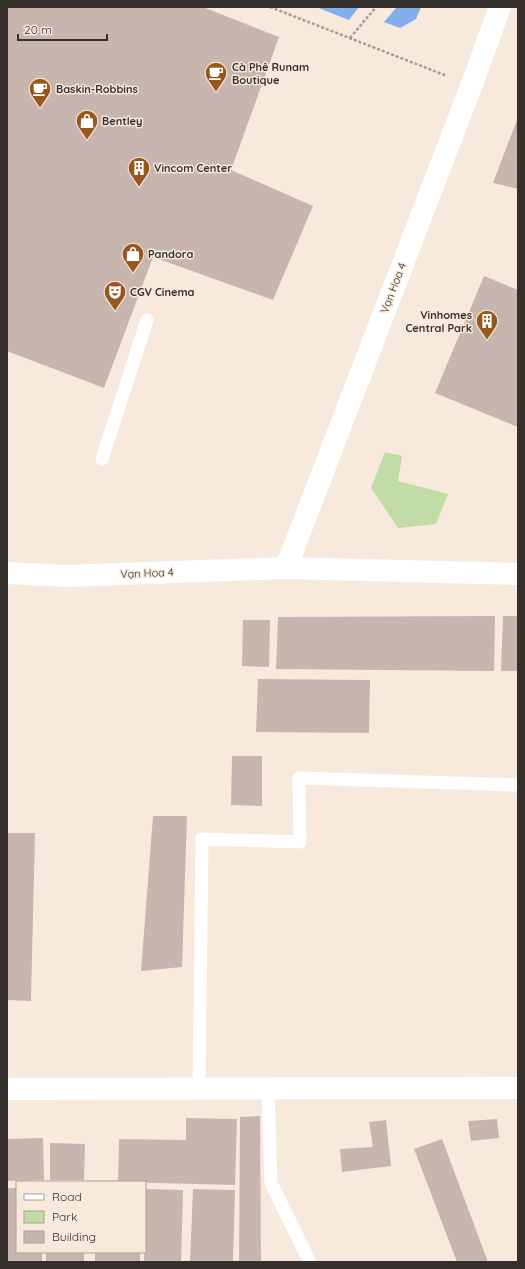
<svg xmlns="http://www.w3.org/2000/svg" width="525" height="1269" font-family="Quicksand,sans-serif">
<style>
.green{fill:#c1dca6}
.water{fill:#82adef}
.building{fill:#c8b5b0}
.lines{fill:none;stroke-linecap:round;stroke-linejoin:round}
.path{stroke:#a69c93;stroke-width:2.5;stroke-dasharray:3 2;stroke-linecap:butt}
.lane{stroke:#fff;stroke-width:13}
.street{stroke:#fff;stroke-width:22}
.labels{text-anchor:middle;stroke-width:3;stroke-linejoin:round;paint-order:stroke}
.poi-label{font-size:11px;font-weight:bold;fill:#35302b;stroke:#f7eadd;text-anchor:start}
.street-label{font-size:11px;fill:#35302b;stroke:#f7eadd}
</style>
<rect width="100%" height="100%" fill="#f7eadd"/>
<path class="green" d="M385,452L402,456L398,481L448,494L436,524L398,528L371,488Z"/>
<path class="water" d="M316,7H359L349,20Z
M397,7H421L416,19L400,28L384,22Z"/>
<path class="building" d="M7,7H203L279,37L231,170L313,206L273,300L153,257L104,388L7,351Z
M518,117V189L493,183Z
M484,276L518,290V427L435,393Z
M495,616L494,671L276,669L278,617Z
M503,616H518V671H501Z
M243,620H270L269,667L242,666Z
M258,679L370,680L369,733L256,732Z
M232,756H262V806L231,805Z
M153,816H187L182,967L141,971Z
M7,833H35L31,1001L7,1000Z
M260,1116L261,1262H239L240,1117Z
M186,1118L237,1119L235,1185L118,1182L119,1139L186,1140Z
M497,1119L499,1138L471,1141L468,1121Z
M386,1120L391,1166L342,1172L340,1149L373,1147L369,1122Z
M43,1138L44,1180L7,1181V1139Z
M442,1139L488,1262H457L414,1149Z
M50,1143L85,1144L84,1180H50Z
M7,1188H17V1252H42V1262H7Z
M146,1189L183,1190L181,1262H144V1252H145Z
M193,1189L235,1190L233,1262H190Z
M46,1252H84V1262H46Z
M95,1252H140V1262H95Z"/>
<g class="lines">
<path class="path" d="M270,7L447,76
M350,38L376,7"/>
<path class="lane" d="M102,459L147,320
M268,1088L271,1183L310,1262
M199,1089L202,839L300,842L299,778L518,785"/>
<path class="street" d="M286,568L472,84L500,7
M7,573L66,576L286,568L518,574
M7,1089L518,1088"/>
</g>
<defs>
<g id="cafe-pin" transform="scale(1.15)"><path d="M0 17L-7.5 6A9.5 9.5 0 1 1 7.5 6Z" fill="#97581e" stroke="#f7eadd"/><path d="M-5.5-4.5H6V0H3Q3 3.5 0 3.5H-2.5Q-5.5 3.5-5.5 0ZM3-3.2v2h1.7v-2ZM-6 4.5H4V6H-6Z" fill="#fff"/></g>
<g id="shop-pin" transform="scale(1.15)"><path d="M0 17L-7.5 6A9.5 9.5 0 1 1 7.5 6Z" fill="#97581e" stroke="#f7eadd"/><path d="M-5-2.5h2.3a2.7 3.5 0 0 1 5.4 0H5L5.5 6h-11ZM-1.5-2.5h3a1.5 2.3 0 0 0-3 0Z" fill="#fff"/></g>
<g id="building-pin" transform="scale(1.15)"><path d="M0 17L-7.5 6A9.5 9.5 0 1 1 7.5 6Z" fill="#97581e" stroke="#f7eadd"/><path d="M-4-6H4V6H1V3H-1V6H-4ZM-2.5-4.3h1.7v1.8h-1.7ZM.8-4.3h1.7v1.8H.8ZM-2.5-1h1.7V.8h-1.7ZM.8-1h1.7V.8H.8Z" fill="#fff"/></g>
<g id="theatre-pin" transform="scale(1.15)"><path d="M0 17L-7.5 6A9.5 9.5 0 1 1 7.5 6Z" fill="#97581e" stroke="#f7eadd"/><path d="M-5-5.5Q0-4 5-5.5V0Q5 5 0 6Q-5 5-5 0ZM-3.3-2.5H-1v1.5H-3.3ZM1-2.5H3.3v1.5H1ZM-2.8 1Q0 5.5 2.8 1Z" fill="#fff"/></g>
</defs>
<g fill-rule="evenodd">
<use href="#cafe-pin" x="216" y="73"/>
<use href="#cafe-pin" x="40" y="89"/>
<use href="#shop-pin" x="87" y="121"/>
<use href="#building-pin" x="139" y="168"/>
<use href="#shop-pin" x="133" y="254"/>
<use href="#theatre-pin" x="115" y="292"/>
<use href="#building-pin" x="487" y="321"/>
</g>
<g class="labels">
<g class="poi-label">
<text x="232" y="71">Cà Phê Runam<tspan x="232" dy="13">Boutique</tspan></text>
<text x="56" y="93">Baskin-Robbins</text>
<text x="102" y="125">Bentley</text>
<text x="154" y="172">Vincom Center</text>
<text x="148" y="258">Pandora</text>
<text x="130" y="296">CGV Cinema</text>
<text x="472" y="319" text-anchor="end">Vinhomes<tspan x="472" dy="13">Central Park</tspan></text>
</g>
<g class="street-label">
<text transform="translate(393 288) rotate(-69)" y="4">Vạn Hoa 4</text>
<text transform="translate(147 573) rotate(-2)" y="4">Vạn Hoa 4</text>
</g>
</g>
<rect width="525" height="1269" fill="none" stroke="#35302b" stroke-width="16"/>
<rect x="16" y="1181" width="130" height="72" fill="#f7eadd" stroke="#a9a096"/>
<rect x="24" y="1194" width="20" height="6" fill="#ffffff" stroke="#a9a096"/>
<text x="52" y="1201" font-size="12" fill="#35302b">Road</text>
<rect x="24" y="1211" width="20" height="12" fill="#c1dca6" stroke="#a9a096"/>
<text x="52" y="1221" font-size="12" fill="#35302b">Park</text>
<rect x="24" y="1231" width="20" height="12" fill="#c8b5b0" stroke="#a9a096"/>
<text x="52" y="1241" font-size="12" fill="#35302b">Building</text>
<path d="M18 34v6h89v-6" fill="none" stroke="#35302b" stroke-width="2"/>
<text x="24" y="34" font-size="12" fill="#35302b" stroke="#f7eadd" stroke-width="3" paint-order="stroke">20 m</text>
</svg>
